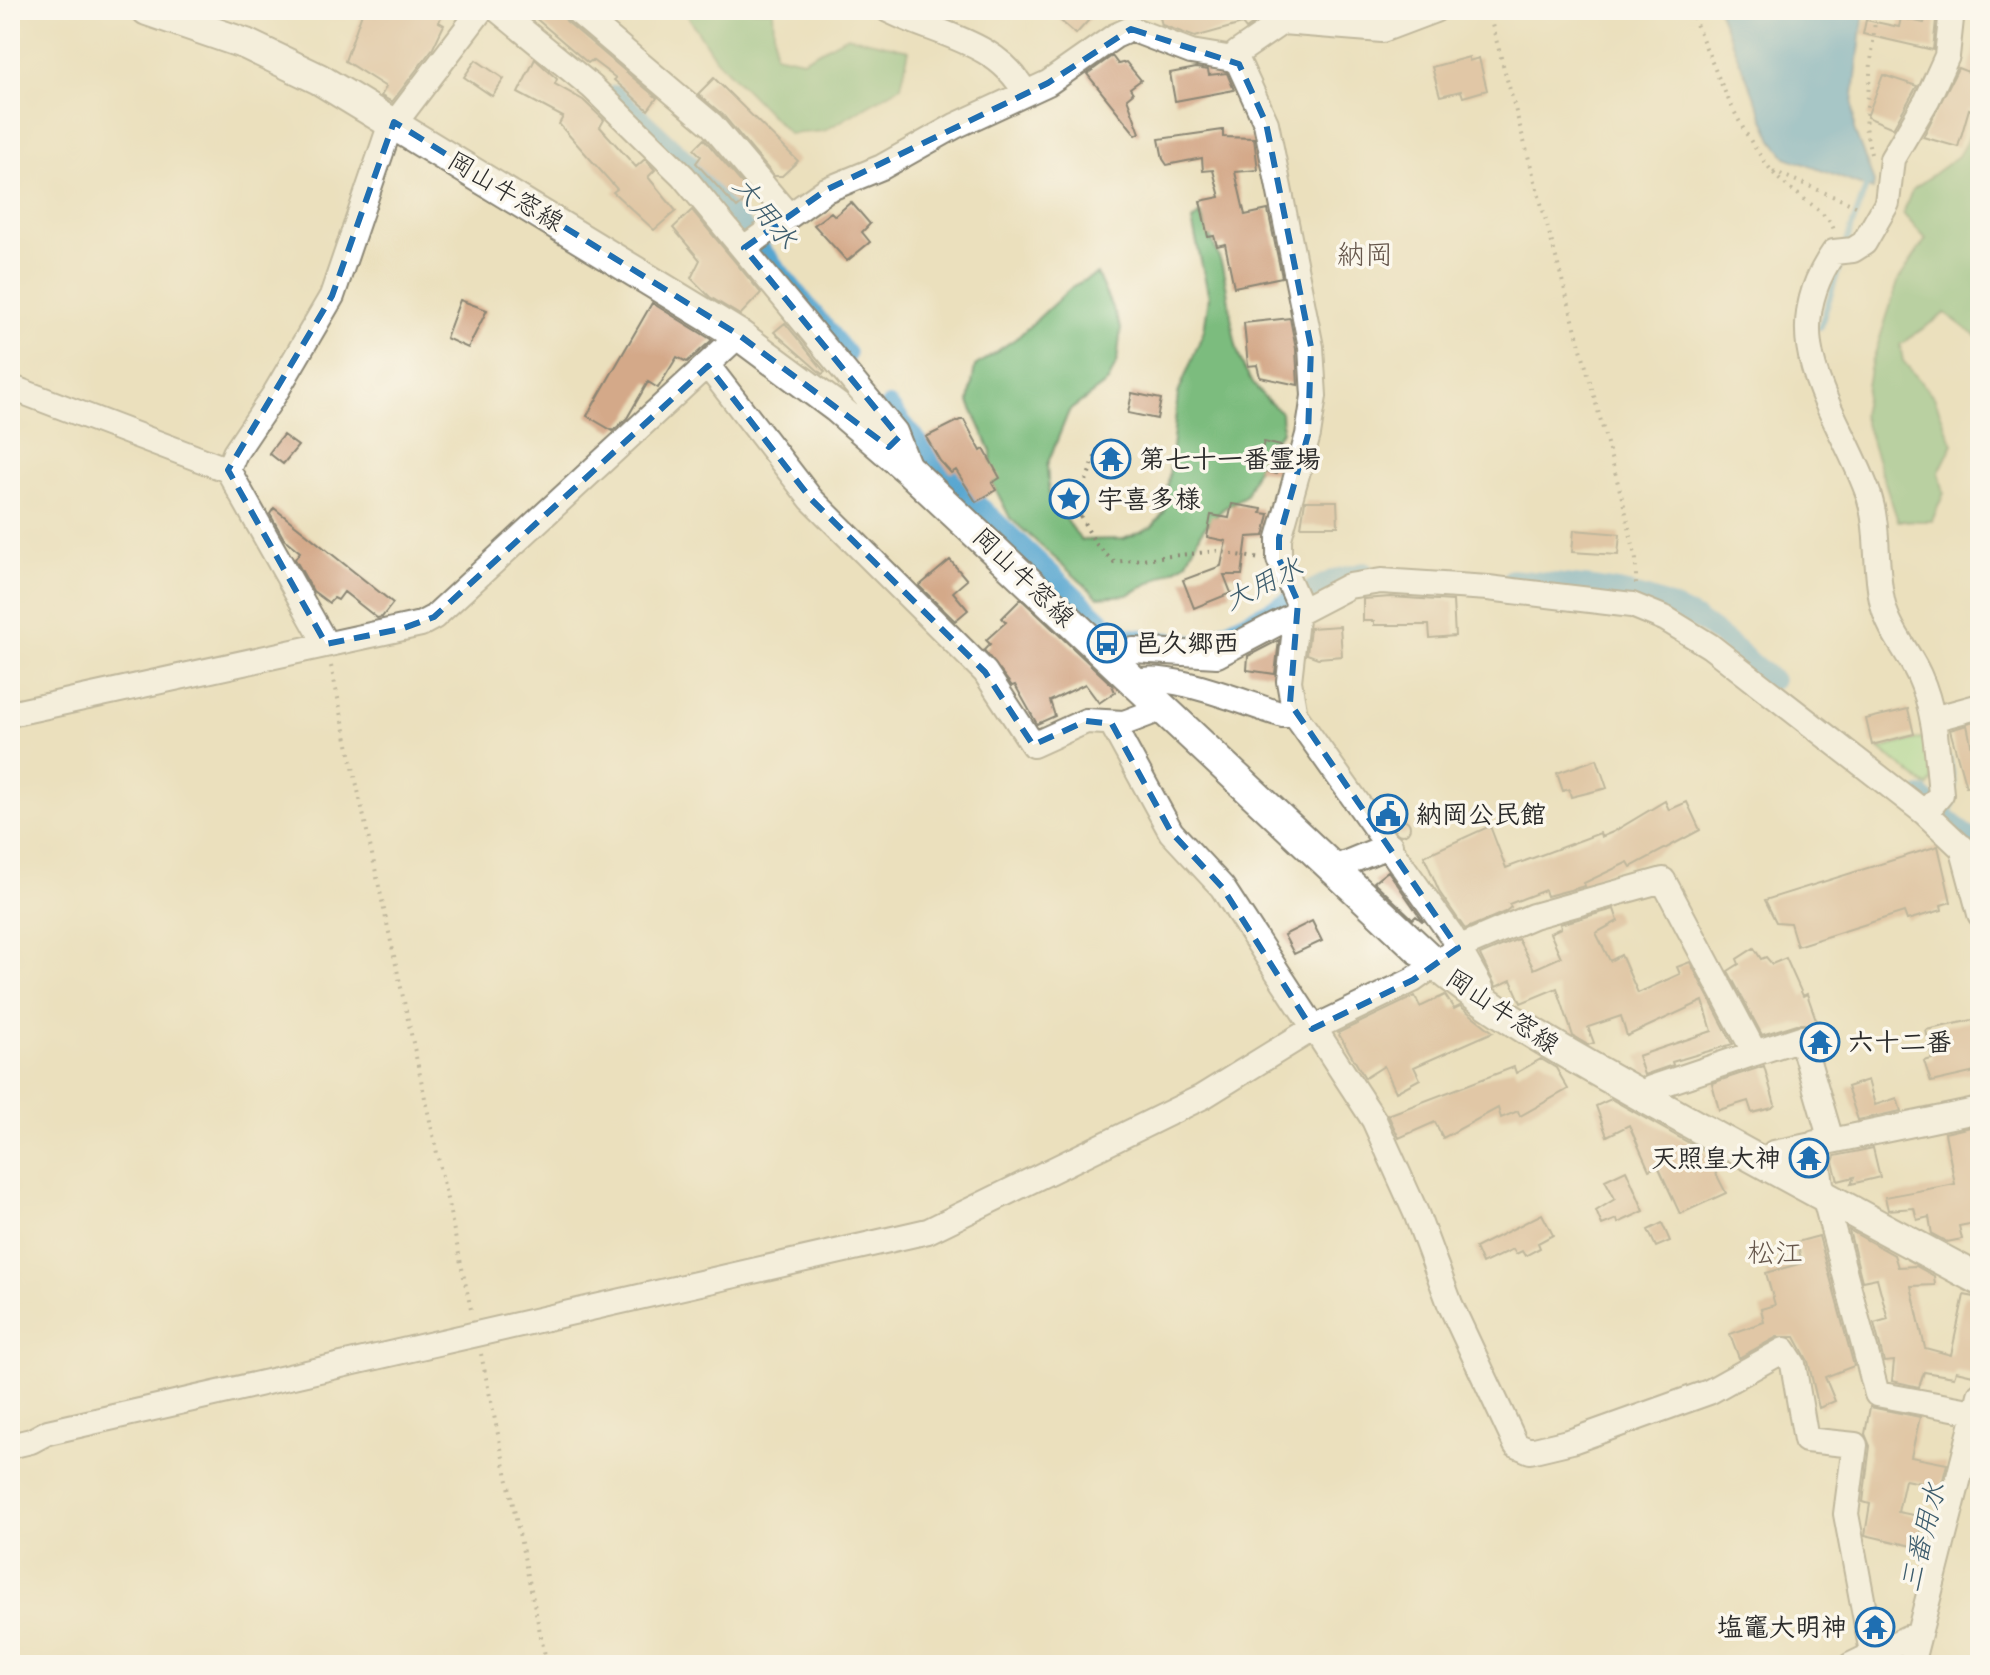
<svg xmlns="http://www.w3.org/2000/svg" width="1990" height="1675" font-family="'Playpen Sans','Klee One',sans-serif">
<style>
.green{fill:#9bdd95;stroke:#638460;stroke-width:2}
.forest{fill:#7cbc7e;stroke:#547454;stroke-width:2}
.water{fill:#56a6d0;stroke:#40687e;stroke-width:2}
.lines{fill:none;stroke-linecap:round;stroke-linejoin:round}
.stream{stroke:#56a6d0;stroke-width:6}
.canal{stroke:#56a6d0;stroke-width:20}
.building{fill:#d4a989}
.minor-casing{stroke:#8b8674;stroke-width:28}
.major-casing{stroke:#8b8674;stroke-width:34}
.path{stroke:#8b8674;stroke-width:4;stroke-dasharray:2 6;stroke-linecap:butt}
.minor{stroke:#fff;stroke-width:24}
.major{stroke:#fff;stroke-width:30}
.marked{fill:none;stroke:#1f6fb2;stroke-width:6;stroke-dasharray:16 10;stroke-linejoin:round}
.labels{text-anchor:middle;stroke-width:7;stroke-linejoin:round;paint-order:stroke}
.street-label{font-size:26px;fill:#2b2b2b;stroke:#fbf7ec}
.poi-label{font-size:26px;font-weight:bold;fill:#2b2b2b;stroke:#fbf7ec;text-anchor:start}
.water-label{font-size:28px;font-style:italic;fill:#3c5c6d;stroke:#fbf7ec}
.neighbourhood-label{font-size:28px;fill:#66574c;stroke:#fbf7ec}
</style>
<rect width="100%" height="100%" fill="#fbf7ec"/>
<filter id="ink" filterUnits="userSpaceOnUse"><feTurbulence type="fractalNoise" baseFrequency=".0125" numOctaves="2"/><feDisplacementMap in="SourceGraphic" scale="16" xChannelSelector="R" yChannelSelector="G"/><feConvolveMatrix kernelMatrix="1 2 1 2 8 2 1 2 1" color-interpolation-filters="sRGB"/></filter>
<filter id="wash" filterUnits="userSpaceOnUse"><feTurbulence type="fractalNoise" baseFrequency=".006" numOctaves="4" result="noise"/><feDisplacementMap in="SourceGraphic" scale="32" xChannelSelector="R" yChannelSelector="G"/><feGaussianBlur stdDeviation="1.8" result="paint"/><feColorMatrix in="noise" values="0 0 0 0 0 0 0 0 0 0 0 0 0 0 0 0 0 1.4 0 .05"/><feComposite in="paint" operator="in"/></filter>
<g filter="url(#wash)">
<rect width="100%" height="100%" fill="#ebe0bd"/>
<path class="green" d="M1925,737L1933,781L1928,787L1879,749Z"/>
<path class="forest" d="M684,10H773L775,54L803,60L847,36L909,50L901,86L824,131L789,134L715,58Z
M1980,118V339L1945,313L1900,345L1903,361L1934,397L1953,444L1939,472L1944,493L1932,521H1898L1862,415L1870,369L1899,279L1926,239L1903,214L1912,190L1958,156Z
M1200,214C1207,231 1217,249 1222,266C1238,329 1224,367 1281,412L1282,431L1264,450L1246,495L1223,509L1203,529L1186,563L1128,595L1098,597L1010,518L991,480V451L969,402L975,366L1018,337L1073,286L1097,274L1121,328L1117,362L1108,382L1069,411L1047,465L1049,496L1081,540L1124,539L1152,527L1165,511L1178,394L1204,330L1209,297L1192,221Z"/>
<path class="water" d="M1718,10H1864L1853,103L1854,130L1874,182L1873,190L1786,157L1773,140Z"/>
<g class="lines">
<path class="stream" d="M1846,244L1866,187
M1820,328L1841,262
M1947,816C1959,800 1953,776 1949,758"/>
<path class="canal" d="M615,95L694,168L846,354
M889,407L941,470L1117,636L1199,646L1334,579L1364,572
M1512,579C1574,585 1641,586 1696,619C1723,636 1748,660 1773,680
M1921,796L1980,847"/>
</g>
<g id="blocks">
<path class="building" d="M363,10H426L441,17L439,22L444,25L433,48L392,102L381,96L386,87L345,61Z
M526,10H561L566,21L657,98L648,110L614,80L616,78L592,60L588,63Z
M1048,10H1098L1076,34Z
M1158,10H1265L1266,15L1246,29L1242,24L1195,37L1162,25Z
M1928,10H1937L1933,50L1863,34L1866,20L1899,27L1901,18L1924,23Z
M1976,44L1980,45V114L1969,109L1958,147L1923,137L1958,68L1968,72Z
M1112,56L1118,64L1126,62L1141,80L1130,88L1133,93L1127,98L1140,133L1136,135L1087,74Z
M1469,57V61L1479,58L1487,90L1463,97L1461,91L1440,96L1432,67Z
M535,59L557,79L555,84L583,100L604,120L600,127L636,167L645,159L655,170L648,177L676,211L654,230L613,192L617,189L559,124L563,117L518,93Z
M476,60L504,79L492,96L464,77Z
M1196,68L1208,70L1209,75L1227,73L1234,90L1175,101L1170,73Z
M1883,75L1917,86L1893,128L1867,117Z
M714,78L798,161L782,176H774L723,115L698,94Z
M1223,130V137L1254,138L1258,170L1235,172L1245,215L1268,210L1282,277L1234,287L1225,244L1217,246L1214,236L1208,237L1200,201L1220,197L1213,170L1203,171L1202,158L1167,165L1163,159L1159,139Z
M704,139L752,195L737,208L696,163L701,156L694,149Z
M851,202L870,224L862,232L870,242L847,261L814,225L831,212L835,216Z
M692,210L761,293L740,315L710,297L691,278L700,260L673,228Z
M460,300L487,310L468,348L446,338Z
M652,303L712,340L687,362L677,357L658,388L648,382L627,418L613,431L587,416Z
M1290,318L1296,349L1298,385L1260,377L1257,365L1248,366L1244,323Z
M785,323L825,372L822,374L774,332Z
M1132,393L1161,399L1157,419L1128,413Z
M960,420H964L981,451L984,449L1000,478L992,483L996,490L976,502L956,470L951,473L940,461L926,437Z
M283,435L298,446L283,464L269,453Z
M1264,442L1281,446L1276,474L1256,469Z
M1109,445L1123,452L1114,473L1099,466Z
M1305,501H1337L1338,526H1301Z
M1232,504L1262,509L1261,513L1269,514L1264,536L1247,537L1242,575H1224L1231,593L1194,608L1183,580L1221,566L1226,541L1207,537L1211,515L1229,518Z
M274,508L393,603L382,617L377,618L344,592L338,600L334,598L329,603L313,591L295,559L300,552L284,539L270,514Z
M1574,530L1620,534L1618,555L1572,552Z
M950,560L967,580L953,592L968,610L955,621L919,586Z
M1391,597L1453,601L1455,636L1430,638L1429,625H1374V621H1363V599Z
M1021,599L1112,685L1115,692L1099,703L1085,684L1050,701L1055,716L1037,724L1015,685L1012,686L984,650L990,644L986,640L1006,622L1002,618Z
M1340,626L1342,656L1318,658L1307,654L1310,628Z
M1279,640L1275,674L1247,670L1248,656Z
M1908,709L1914,734L1872,745L1866,719Z
M1967,725L1972,749L1980,746V782L1966,787L1950,730Z
M1597,759L1607,788L1571,797L1569,789L1563,791L1557,773Z
M1386,796L1400,819L1391,824L1375,802Z
M1665,801L1669,810L1687,802L1700,830L1631,867L1628,862L1584,883L1585,886L1547,896L1545,890L1509,904L1511,907L1505,912L1465,929L1440,893L1424,856L1490,826L1506,868L1600,833L1601,837L1613,832Z
M1394 827a8 8 0 1 1 16 0a8 8 0 1 1-16 0Z
M1938,846L1951,902L1941,905L1942,910L1907,920L1904,912L1797,946L1790,923L1776,922L1765,900Z
M1388,871L1423,921H1422L1416,916L1413,919L1374,882Z
M1614,909L1618,921L1596,933L1610,961L1621,955L1638,993L1680,974L1677,967L1690,962L1733,1044L1672,1062L1673,1065L1644,1075L1638,1056L1712,1031L1703,1001L1627,1036L1621,1016L1588,1027L1594,1043L1588,1045L1573,1036L1557,988L1521,1003L1511,980L1496,987L1480,955L1518,939L1534,969L1561,957L1550,933L1561,928L1560,924Z
M1312,921L1322,941L1294,954L1284,935Z
M1754,948L1761,959L1766,957L1772,964L1786,958L1803,996L1807,994L1820,1031L1815,1033L1805,1024H1797L1762,1035L1728,971L1739,964L1737,959Z
M1445,995L1454,1009L1460,1006L1493,1032L1414,1067L1420,1079L1396,1092L1384,1066L1365,1078L1338,1033L1415,996L1420,1007Z
M1977,1019L1980,1071L1931,1082L1924,1061L1932,1059L1926,1030Z
M1541,1059L1556,1068L1568,1089L1520,1116L1518,1111L1501,1118L1498,1108L1443,1138L1435,1122L1399,1138L1388,1115L1514,1067L1516,1073Z
M1764,1066L1775,1105L1772,1108L1752,1113L1748,1101L1719,1110L1712,1083Z
M1868,1080L1875,1105L1897,1098L1901,1111L1858,1120L1847,1087Z
M1611,1099L1705,1152L1726,1193L1680,1214L1658,1166L1649,1170L1629,1125L1607,1136L1596,1106Z
M1979,1125L1980,1222L1959,1226L1962,1239L1947,1242L1932,1234L1929,1217L1917,1220L1914,1208L1888,1210L1885,1197L1955,1184L1945,1133Z
M1873,1148L1880,1177L1851,1184L1854,1177L1838,1181L1833,1162L1835,1156Z
M1626,1170L1644,1211L1618,1223L1617,1219L1602,1225L1596,1211L1615,1199L1605,1180Z
M1542,1214L1553,1235L1538,1243L1540,1248L1525,1256L1522,1251L1516,1254L1513,1249L1482,1264L1475,1248Z
M1662,1223L1670,1241L1656,1247L1648,1230Z
M1849,1230L1894,1255L1898,1267L1916,1266L1934,1276L1935,1285L1911,1286L1925,1348L1951,1355L1964,1295L1980,1298V1345L1973,1375L1956,1371L1954,1377L1924,1372L1919,1387L1892,1381L1894,1361L1884,1362L1874,1323L1888,1319L1877,1278L1862,1281Z
M1819,1236L1854,1366L1825,1377L1835,1401L1819,1408L1808,1361L1795,1337H1777L1739,1358L1730,1334L1764,1322L1761,1309L1775,1305L1766,1273L1802,1263L1797,1242Z
M1870,1407L1920,1417L1911,1457L1947,1464L1941,1487L1905,1480L1898,1512L1923,1517L1917,1547L1865,1535L1870,1504L1863,1502L1870,1446L1865,1434Z"/>
</g>
</g>
<g filter="url(#ink)">
<use href="#blocks" fill-opacity="0" stroke="#8b8674" stroke-width="2"/>
<g class="lines">
<g class="minor-casing">
<path id="minor" d="M498,10L592,87L683,176L895,432L910,470
M576,10L712,125L788,215
M888,10C935,34 999,41 1025,93
M1282,22L1382,30L1435,10
M1233,59L1237,53L1282,22L1280,10
M744,248L826,190L882,167L955,126L1048,83L1115,36L1131,29L1191,52L1233,59L1239,64L1266,123L1311,347L1314,396L1308,435L1279,538V559L1298,602L1289,681L1295,715L1450,933L1481,988L1480,1001
M708,366L811,499L985,672L1033,745L1086,721L1124,723L1161,709
M10,387L228,470L326,644
M228,470L235,453L274,395L332,296L388,132L481,10
M1106,654L1134,650L1217,655L1349,586L1381,581L1488,588L1632,605L1666,619L1710,646L1925,813L1980,865
M1133,682C1168,670 1246,704 1283,715H1295
M10,714L421,624L434,617L739,335
M1933,719L1980,706
M1112,724L1171,832L1222,887L1374,1120L1416,1213L1450,1304L1516,1445L1530,1451L1572,1441L1709,1392L1784,1350L1793,1364L1806,1440L1855,1445L1846,1514L1871,1647L1875,1654
M1925,813L1941,794C1937,754 1936,712 1919,675C1908,651 1889,630 1883,605C1874,569 1880,531 1869,496C1840,412 1770,343 1834,252L1853,250L1864,243L1887,203L1892,159L1927,100L1947,56L1952,10
M1962,847L1980,914
M1338,873L1344,864L1390,845
M1646,1098L1651,1088L1755,1053
M1815,1143L1821,1184L1877,1394L1980,1413
M1766,1165L1774,1153L1980,1110
M10,1446L31,1441L48,1432L928,1231L1202,1097L1312,1029L1413,980L1458,948L1533,916L1663,880L1755,1053L1801,1038L1831,1140
M1851,1665L1907,1638L1917,1637
M1911,1665L1980,1395"/>
</g>
<g class="major-casing">
<path id="major" d="M147,10L246,44L319,79L739,335L836,407L910,471L1435,964C1504,1021 1582,1062 1660,1106C1766,1165 1873,1223 1980,1280"/>
</g>
<path class="path" d="M1488,10L1625,509L1636,560V584
M1690,10C1715,67 1735,128 1776,176C1789,191 1832,214 1834,231
M1871,154L1865,127L1876,10
M1773,171L1861,208
M1098,449L1076,508L1095,543L1114,562L1217,551L1260,559
M331,666L472,1314
M481,1354L547,1665"/>
<use href="#minor" class="minor"/>
<use href="#major" class="major"/>
</g>
</g>
<path d="M0 0H1990V1675H0ZM1131,29L1239,64L1266,123L1311,347L1308,435L1279,538V559L1298,602L1290,703L1458,948L1413,980L1312,1029L1222,887L1171,832L1112,724L1086,721L1033,745L985,672L811,499L708,366L434,617L401,629L326,644L228,470L332,296L394,122L739,335L889,447L899,437L744,248L826,190L1048,83Z" fill="#ebe0bd" fill-opacity=".55" fill-rule="evenodd"/>
<path class="marked" d="M1131,29L1239,64L1266,123L1311,347L1308,435L1279,538V559L1298,602L1290,703L1458,948L1413,980L1312,1029L1222,887L1171,832L1112,724L1086,721L1033,745L985,672L811,499L708,366L434,617L401,629L326,644L228,470L332,296L394,122L739,335L889,447L899,437L744,248L826,190L1048,83Z"/>
<defs>
<g id="temple-ring" transform="scale(2)"><circle r="9.5" fill="#fbf7ec" stroke="#1f6fb2" stroke-width="1.5"/><path d="M0-6L5-2H3V0L6.5 2.5H4V6H1.5V3h-3V6H-4V2.5H-6.5L-3 0V-2H-5Z" fill="#1f6fb2"/></g>
<g id="sight-ring" transform="scale(2)"><circle r="9.5" fill="#fbf7ec" stroke="#1f6fb2" stroke-width="1.5"/><path d="M0-6L1.8-2.2L6-1.7L2.9 1.2L3.7 5.4L0 3.3L-3.7 5.4L-2.9 1.2L-6-1.7L-1.8-2.2Z" fill="#1f6fb2"/></g>
<g id="bus-ring" transform="scale(2)"><circle r="9.5" fill="#fbf7ec" stroke="#1f6fb2" stroke-width="1.5"/><path d="M-5-6H5V4H4V6H2V4H-2V6H-4V4H-5ZM-3.5-4V0h7V-4ZM-3.5 1.2v1.5H-2V1.2ZM2 1.2v1.5H3.5V1.2Z" fill="#1f6fb2"/></g>
<g id="civic-ring" transform="scale(2)"><circle r="9.5" fill="#fbf7ec" stroke="#1f6fb2" stroke-width="1.5"/><path d="M-.6-6.5H3V-4.5H.6V-3L4-1V1h2V6H-6V1h2V-1L-.6-3ZM-1.2 2.5V6h2.4V2.5Z" fill="#1f6fb2"/></g>
</defs>
<g fill-rule="evenodd">
<use href="#temple-ring" x="1111" y="459"/>
<use href="#sight-ring" x="1069" y="499"/>
<use href="#bus-ring" x="1107" y="643"/>
<use href="#civic-ring" x="1388" y="814"/>
<use href="#temple-ring" x="1820" y="1042"/>
<use href="#temple-ring" x="1809" y="1158"/>
<use href="#temple-ring" x="1875" y="1627"/>
</g>
<g class="labels">
<g class="street-label">
<text transform="translate(506 191) rotate(31)" y="9">岡山牛窓線</text>
<text transform="translate(1024 577) rotate(44)" y="9">岡山牛窓線</text>
<text transform="translate(1503 1011) rotate(34)" y="9">岡山牛窓線</text>
</g>
<g class="poi-label">
<text x="1139" y="468">第七十一番霊場</text>
<text x="1097" y="508">宇喜多様</text>
<text x="1135" y="652">邑久郷西</text>
<text x="1416" y="823">納岡公民館</text>
<text x="1848" y="1051">六十二番</text>
<text x="1781" y="1167" text-anchor="end">天照皇大神</text>
<text x="1847" y="1636" text-anchor="end">塩竈大明神</text>
</g>
<g class="water-label">
<text transform="translate(766 212) rotate(51)" y="10">大用水</text>
<text transform="translate(1263 583) rotate(-26)" y="10">大用水</text>
<text transform="translate(1922 1537) rotate(-76)" y="10">三番用水</text>
</g>
<g class="neighbourhood-label">
<text x="1365" y="264">納岡</text>
<text x="1775" y="1262">松江</text>
</g>
</g>
<rect width="1990" height="1675" fill="none" stroke="#fbf7ec" stroke-width="40"/>
</svg>
